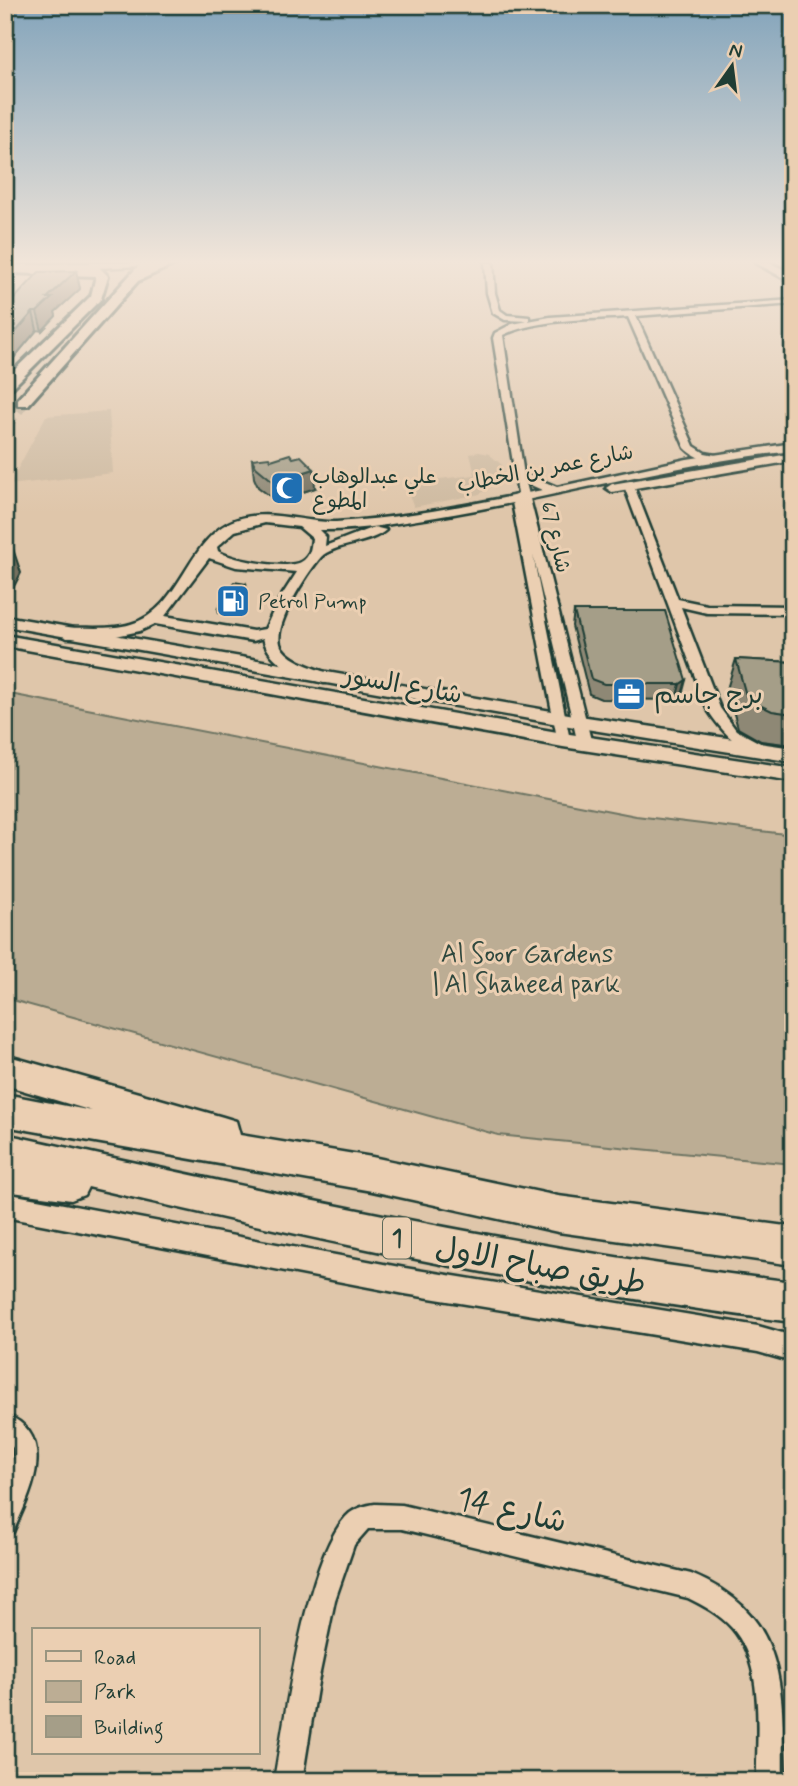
<svg xmlns="http://www.w3.org/2000/svg" width="798" height="1786" font-family="Mynerve,'Playpen Sans Arabic',sans-serif">
<style>
.built{fill:#cebaa0}
.green{fill:#bcad94;stroke:#6e7564;stroke-width:2}
.lines{fill:none;stroke-linecap:round;stroke-linejoin:round}
.primary-tunnel{stroke:#b9ab92;stroke-width:13;stroke-dasharray:13 7;stroke-linecap:butt}
.minor-casing{stroke:#1f3d34;stroke-width:5}
.tertiary-casing{stroke:#1f3d34;stroke-width:5}
.secondary-casing{stroke:#1f3d34;stroke-width:5}
.primary-casing{stroke:#1f3d34;stroke-width:6}
.motorway-casing{stroke:#1f3d34;stroke-width:5}
.minor{fill:#ebcfb2;fill-rule:evenodd}
.tertiary{fill:#ebcfb2;fill-rule:evenodd}
.secondary{fill:#ebcfb2;fill-rule:evenodd}
.primary{fill:#ebcfb2;fill-rule:evenodd}
.motorway{fill:#ebcfb2;fill-rule:evenodd}
.wall{fill:#8e8875;stroke:#1f3d34;stroke-width:2}
.shaded-wall{fill:#746f5f;stroke:#1f3d34;stroke-width:2}
.building{fill:#a59e88;stroke:#1f3d34;stroke-width:2}
.labels{text-anchor:middle;stroke-width:6;stroke-linejoin:round;paint-order:stroke}
.far-street-label{font-size:21px;fill:#1f3d34;stroke:#ebcfb2}
.far-poi-label{font-size:21px;fill:#1f3d34;stroke:#ebcfb2;text-anchor:start}
.shield{fill:#ebcfb2;stroke:#5c695a;stroke-width:2}
.shield-label{font-size:24px;font-weight:bold;fill:#1f3d34}
.street-label{font-size:26px;fill:#1f3d34;stroke:#ebcfb2}
.poi-label{font-size:26px;fill:#1f3d34;stroke:#ebcfb2;text-anchor:start}
.park-label{font-size:26px;fill:#2f483e;stroke:#ebcfb2}
.near-street-label{font-size:32px;fill:#1f3d34;stroke:#ebcfb2}
</style>
<rect width="100%" height="100%" fill="#dfc6aa"/>
<filter id="ink" filterUnits="userSpaceOnUse"><feTurbulence type="fractalNoise" baseFrequency=".0143" numOctaves="2"/><feDisplacementMap in="SourceGraphic" scale="14" xChannelSelector="R" yChannelSelector="G"/><feConvolveMatrix kernelMatrix="1 2 1 2 8 2 1 2 1" color-interpolation-filters="sRGB"/></filter>
<g filter="url(#ink)">
<path class="built" d="M109,411L113,473L9,485L46,416Z
M479,452L489,454L502,465L503,479L480,494L414,507L404,483L475,475L470,454Z"/>
<path class="green" d="M5,693L636,816L793,835V1164L498,1135L5,998Z"/>
<g class="lines">
<path class="primary-tunnel" d="M5,426L23,402"/>
<g class="minor-casing">
<path id="minor" d="M485,263H493L495,293L500,310L507,315L529,317V321L505,320L493,313L487,293Z
M793,300V304L636,316L694,446L705,453L721,456L722,458C710,465 694,457 685,448L628,317C587,320 541,318 503,335L524,475L592,744L585,749L578,744L533,555L570,740L568,743H558L511,497L518,494L493,338L495,333L512,324L550,317Z
M629,483L634,486L678,599L707,605L793,606V614L707,613L681,607L720,708L736,730L764,745L766,748L764,751C741,756 718,726 707,709L624,486Z
M5,1414C60,1436 30,1494 13,1532L5,1536V1495L14,1457L13,1448L5,1439Z
M375,1504L402,1505L691,1574C790,1615 781,1689 785,1781H757C756,1733 766,1667 732,1628C719,1614 704,1606 688,1598L402,1529H368L354,1545L335,1600L318,1682L302,1781H274C285,1721 306,1551 350,1513C357,1508 367,1505 375,1504Z"/>
</g>
<g class="tertiary-casing">
<path id="tertiary" d="M793,443V451C672,463 555,498 436,517C397,523 358,531 319,530L326,537L325,546L374,527L386,530C371,544 333,544 321,557C308,572 269,630 282,648C292,662 315,668 330,674V682L324,683C301,677 269,664 263,638L253,641L155,624L140,631L116,636L67,638L59,633L67,628C88,627 111,630 131,624C182,609 187,538 235,520C268,508 302,523 336,522C404,518 474,504 542,490L515,478L513,475L519,471L557,487L687,459ZM265,523L299,527L312,538C311,548 310,557 301,562C287,570 231,560 218,551L217,547L235,531ZM209,558L236,567L297,572L277,603L265,629L253,631L165,616Z
M789,454L793,455V461L612,492L606,488L612,484Z
M5,1193L405,1268L758,1326L793,1336V1362L758,1352L405,1294L5,1217Z"/>
</g>
<g class="secondary-casing">
<path id="secondary" d="M75,263H146L140,266L5,272V266Z
M5,616L580,716L793,748V762L580,728L5,626Z
M5,635L563,733L793,768V782L563,747L5,646Z"/>
</g>
<g class="primary-casing">
<path id="primary" d="M141,263H177L138,281L28,405H18V399Z
M756,263H770L793,274V283Z
M8,266H98L108,276L101,299L10,390L5,391V379L91,296L96,276L12,273L8,272Z"/>
</g>
<g class="motorway-casing">
<path id="motorway" d="M5,1055L223,1117L236,1121L240,1135L372,1157L558,1196L793,1227V1265L558,1232L372,1191L5,1126V1094L92,1111L5,1085Z
M5,1134C266,1192 527,1250 793,1282V1322C555,1292 321,1241 88,1187L84,1195L71,1200L5,1191Z"/>
</g>
<use href="#minor" class="minor"/>
<use href="#tertiary" class="tertiary"/>
<use href="#secondary" class="secondary"/>
<use href="#primary" class="primary"/>
<use href="#motorway" class="motorway"/>
</g>
<path class="wall" d="M76,271L80,289L55,312L56,316L42,331L37,330L13,359L5,360V309Z
M252,459L315,488L276,501L258,487L254,478Z
M247,589L231,614L219,613L218,608Z
M574,611H665L682,695L676,700L601,699L589,694L572,626Z
M736,659L793,662V745L761,741L738,728L727,689Z"/>
<path class="shaded-wall" d="M76,271L80,289L55,312L56,316L42,331L37,312L47,298Z
M33,312L37,330L13,359L8,341Z
M314,469L315,488L276,501L274,482Z
M5,525L21,573L6,602L5,599Z
M246,584L247,589L231,614L230,609Z
M686,680L682,695L676,700L680,684Z"/>
<path class="building" d="M76,271L47,298H52L37,312H33L8,341H5V309L39,272Z
M290,454L293,458L301,456L314,469L274,482L256,467L252,459L269,457L271,460Z
M234,582L246,584L230,609L218,608Z
M574,611H665L686,680L680,684H604L591,679Z
M736,659L793,662V714L772,711L747,699Z"/>
</g>
<linearGradient id="sky" x2="0" y2="1"><stop stop-color="#83a4bb"/><stop offset="0.51" stop-color="#f1e5d9"/><stop offset="1" stop-color="#f1e5d9" stop-opacity="0"/></linearGradient>
<rect width="798" height="513" fill="url(#sky)"/>
<defs>
<g id="mosque-square" transform="scale(1.75)"><rect x="-9" y="-9" width="18" height="18" rx="4" fill="#1f6fb2" stroke="#ebcfb2"/><path d="M3.5-4.9A6 6 0 1 0 3.5 4.9A5 5 0 1 1 3.5-4.9Z" fill="#fff"/></g>
<g id="fuel-square" transform="scale(1.75)"><rect x="-9" y="-9" width="18" height="18" rx="4" fill="#1f6fb2" stroke="#ebcfb2"/><path d="M-5.5-6h7V0h2V4h1.3V-2.5L3-4.5l.8-.8L6-3V5H2.5V1h-1V6h-7ZM-4.2-4.7v3.2H.2V-4.7Z" fill="#fff"/></g>
<g id="office-square" transform="scale(1.75)"><rect x="-9" y="-9" width="18" height="18" rx="4" fill="#1f6fb2" stroke="#ebcfb2"/><path d="M-6-3h4V-5.5h4V-3h4V5H-6ZM-1-4.5V-3h2v-1.5ZM-6 0V1H6V0Z" fill="#fff"/></g>
</defs>
<g fill-rule="evenodd">
<use href="#mosque-square" x="287" y="488"/>
<use href="#fuel-square" x="233" y="601"/>
<use href="#office-square" x="629" y="694"/>
</g>
<g class="labels">
<g class="far-street-label">
<text transform="translate(545 468) rotate(-11)" y="7">شارع عمر بن الخطاب</text>
<text transform="translate(556 537) rotate(77)" y="7">شارع 67</text>
</g>
<g class="far-poi-label">
<text x="312" y="483">علي عبدالوهاب<tspan x="312" dy="24">المطوع</tspan></text>
<text x="258" y="608">Petrol Pump</text>
</g>
<rect class="shield" x="383" y="1217.5" width="28" height="41" rx="5"/>
<g class="shield-label">
<text x="397" y="1246">1</text>
</g>
<g class="street-label">
<text transform="translate(403 684) rotate(10)" y="9">شارع السور</text>
</g>
<g class="poi-label">
<text x="654" y="703">برج جاسم</text>
</g>
<g class="park-label">
<text x="527" y="962">Al Soor Gardens<tspan x="527" dy="30">| Al Shaheed park</tspan></text>
</g>
<g class="near-street-label">
<text transform="translate(541 1265) rotate(10)" y="11">طريق صباح الاول</text>
<text transform="translate(512 1509) rotate(13)" y="11">شارع 14</text>
</g>
</g>
<rect width="798" height="1786" fill="none" stroke="#ebcfb2" stroke-width="28"/>
<rect x="14" y="14" width="770" height="1758" fill="none" stroke="#1f3d34" stroke-width="2.5" filter="url(#ink)"/>
<rect x="32" y="1628" width="228" height="126" fill="#ebcfb2" stroke="#999580" stroke-width="2"/>
<rect x="46" y="1651" width="35" height="10" fill="#ebcfb2" stroke="#999580" stroke-width="2"/>
<text x="94" y="1664" font-size="21" fill="#1f3d34">Road</text>
<rect x="46" y="1681" width="35" height="21" fill="#bcad94" stroke="#999580" stroke-width="2"/>
<text x="94" y="1698" font-size="21" fill="#1f3d34">Park</text>
<rect x="46" y="1716" width="35" height="21" fill="#a59e88" stroke="#999580" stroke-width="2"/>
<text x="94" y="1734" font-size="21" fill="#1f3d34">Building</text>
<g transform="translate(732 66) rotate(14)" stroke="#ebcfb2" stroke-width="5" paint-order="stroke">
<path d="M0-5L12 26L0 18L-12 26Z" fill="#1f3d34"/>
<text y="-10" font-size="19" font-weight="bold" text-anchor="middle" fill="#1f3d34">N</text>
</g>
</svg>
